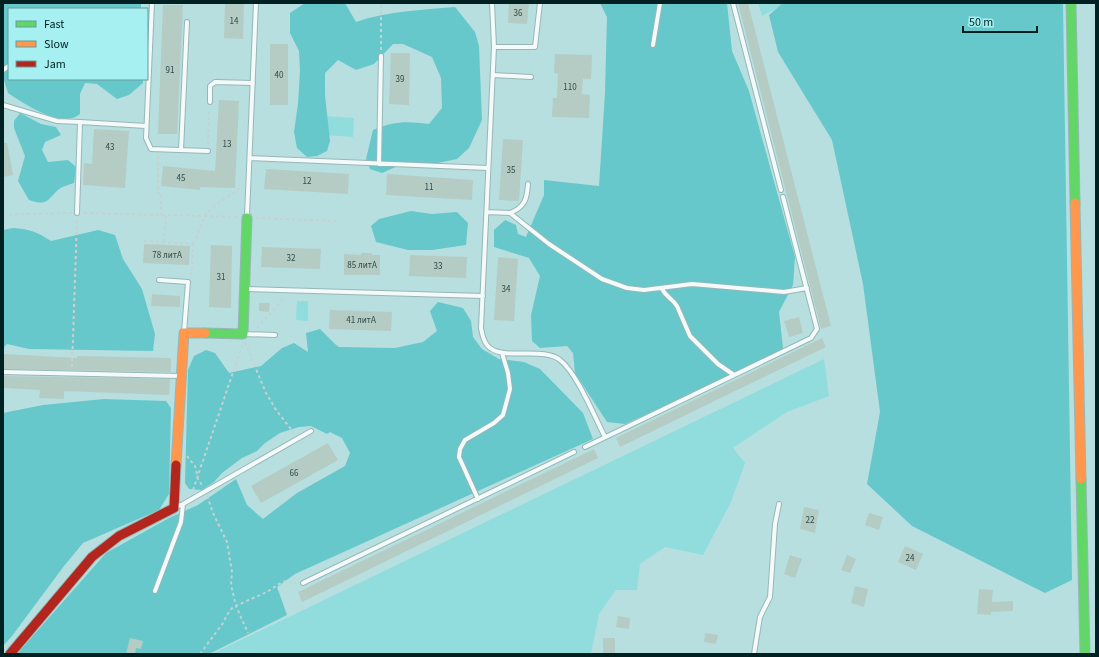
<svg xmlns="http://www.w3.org/2000/svg" width="1099" height="657" font-family="'Source Sans 3',sans-serif">
<style>
.green{fill:#91ddde}
.forest{fill:#66c8ca}
.building{fill:#b4ccc3}
.lines{fill:none;stroke-linecap:round;stroke-linejoin:round}
.lane-casing{stroke:#97b7b7;stroke-width:6}
.fast-casing{stroke:#97b7b7;stroke-width:11}
.slow-casing{stroke:#97b7b7;stroke-width:11}
.jam-casing{stroke:#97b7b7;stroke-width:11}
.path{stroke:#c5d2d2;stroke-width:2;stroke-dasharray:3 3;stroke-linecap:butt}
.lane{stroke:#f4fafa;stroke-width:4}
.fast{stroke:#63d668;stroke-width:9}
.slow{stroke:#ff974d;stroke-width:9}
.jam{stroke:#b3261e;stroke-width:9}
.labels{text-anchor:middle;stroke-width:3;stroke-linejoin:round;paint-order:stroke}
.number-label{font-size:9px;fill:#2e4b4a}
</style>
<rect width="100%" height="100%" fill="#b7dfe0"/>
<path class="green" d="M758,3H786L762,16Z
M326,116L354,118L353,137L325,135Z
M297,301H308V321L296,320Z
M824,359L829,396L787,412L733,448L745,463L731,502L703,555L665,547L640,564L637,590H616L599,614L591,654H212Z"/>
<path class="forest" d="M3,3H141V9H9V79H143V83L129,95L117,99L97,84L85,83L80,94V114C78,115 75,118 72,118C53,123 23,103 8,93L3,77Z
M305,3H345L356,22C387,11 422,10 455,7L475,32L479,46L482,120L469,148L457,159L428,165L398,166L382,173L370,169L366,159L373,130C395,121 405,121 429,124L442,108L441,78L432,57L403,44H393L374,64L356,70L338,60L325,73V95L330,141L327,151L317,156L307,157L297,148L294,132L298,104L300,71L299,51L290,33V13Z
M600,3H727L732,51L749,91L795,257L793,285L779,312L783,348L778,354L625,424L607,422L575,373L573,353L567,346L540,348L532,341L531,315L540,276L529,258L494,247V230L505,220L516,225L518,234L526,237L544,195V180L599,186L605,93L607,17Z
M783,3H1063L1072,580L1045,593L912,526L867,484L880,412L863,284L832,140L778,52L769,15Z
M20,113L41,124L56,127L61,135L45,142L42,150L48,162L68,160L76,167L74,183C69,185 63,186 59,189C46,201 48,206 29,200L18,181L25,156L14,128V121Z
M411,211L432,214L457,212L468,223L466,245L432,250H408L376,242L371,226L379,219Z
M13,228C30,229 37,232 51,241L98,230L115,235L123,259L142,289L155,334L153,351L29,349L7,344L3,348V230Z
M438,302L463,308L471,321L473,337L482,349L499,359L524,362L540,369L583,413L593,439L295,574L277,587L287,615L209,654H17L106,553L169,518L198,505L236,479L247,505L263,519L297,493L345,466L350,453L342,438L330,432L327,434L311,426L299,427L280,433L265,443L257,451L242,458L222,473L214,482L202,490L189,489L185,483L188,370L194,356L206,350L215,353L229,373L261,366L282,348L294,343L308,352L306,333L320,329L335,344L339,347L395,348L423,342L437,331L430,311Z
M104,399L166,401L171,408L169,494L159,510L83,543L64,566L12,636L3,646V413L43,405Z"/>
<path class="building" d="M225,3H244L243,39L224,38Z
M509,3H529L527,24L508,23Z
M738,3H748L831,326L821,329Z
M163,5H183L177,134H158Z
M270,44H288V105H270Z
M391,53H410L409,105L389,104Z
M555,54L592,55L591,79H583L582,94L590,95L589,118L552,117L553,98H557L558,74L554,73Z
M219,100L239,101L235,188L200,187V190L161,186L163,166L215,171Z
M94,129L129,131L125,188L83,185L84,163L92,164Z
M503,139L523,140L519,201L499,200Z
M3,143H7L13,175L3,177Z
M266,169L349,174L348,194L264,189Z
M387,174L473,180L472,200L386,195Z
M144,244L190,246L189,265L143,263Z
M211,245L232,246L231,308L209,307Z
M262,247L321,249L320,269L261,267Z
M361,253H372V255H380V275H344V254L361,255Z
M410,255L467,257L466,278L409,276Z
M498,257L518,259L514,321L494,320Z
M152,294L180,296V307L151,306Z
M259,303H270L269,312L259,311Z
M330,310L392,312L391,331L329,329Z
M799,317L803,333L789,337L784,321Z
M822,338L826,347L620,447L616,438Z
M3,354L77,358V356L171,358V370L170,372L3,369Z
M3,376L170,379L169,395L64,391V399L39,398L40,390L3,388Z
M328,443L338,460L261,503L251,486Z
M594,449L598,458L302,602L298,592Z
M804,507L819,510L815,533L800,529Z
M869,513L883,517L879,530L865,525Z
M905,546L923,554L916,570L898,562Z
M790,555L802,559L795,578L784,574Z
M847,555L856,559L850,573L841,570Z
M855,586L868,589L864,607L851,603Z
M979,589L993,590L992,602L1013,601V611L991,612V615L977,614Z
M618,616L630,618L629,629L616,627Z
M705,633L718,635L716,644L704,642Z
M130,638L143,641L141,649L136,648L135,654H126Z
M603,638H615V654H603Z"/>
<g class="lines">
<g class="lane-casing">
<path id="lane" d="M152,3L146,138L151,149L208,151
M492,3L494,47L481,328C482,333 483,340 487,345C500,362 543,346 560,360C577,373 595,418 605,437
M733,3L781,190
M653,45L660,3
M494,47H535L540,3
M3,70L9,66
M493,75L531,77
M210,102V86L215,82L253,83
M3,105L57,121L80,122L77,213
M80,122L146,126
M181,150L187,22
M250,158L488,168
M379,164L381,56
M487,212L510,213L549,244L602,279L627,288L644,290L692,284L784,292L807,288
M510,213C525,207 527,199 528,184
M247,216L256,3
M159,280L188,282L184,332
M245,289L483,296
M662,289C667,298 672,298 677,306L690,336L718,364L734,375
M243,334L275,335
M3,372L180,376
M585,447L811,338L817,329L783,197
M478,499L459,457L460,449L465,440L494,423L503,415L510,389L508,373L502,353
M176,507L183,504L311,431
M303,583L574,452
M155,591L181,522L183,504
M754,654L760,617L770,597L775,524L779,504"/>
</g>
<g class="fast-casing">
<path id="fast" d="M1071,3L1075,203
M205,333L243,334L247,218
M1081,479L1085,654"/>
</g>
<g class="slow-casing">
<path id="slow" d="M1075,203L1081,479
M176,465L184,333H205"/>
</g>
<g class="jam-casing">
<path id="jam" d="M10,654L92,557L119,536L174,508L176,465"/>
</g>
<path class="path" d="M381,50V3
M208,144L209,109
M158,156V193H161V215
M84,213L238,217
M3,216L19,214L72,213
M256,218L336,221
M144,241L193,244L192,267L190,277
M164,242L166,216
M193,244C199,235 200,224 206,215C215,203 231,196 242,186
M257,328L275,309L284,297
M245,342L266,393L276,410L294,433
M72,367L77,220
M187,456L195,466L198,479L202,485
M193,490L243,343
M207,496L213,513L227,542L232,572L231,585L236,606L248,633
M200,654L223,623L227,615L233,607L267,592L282,582L287,581L296,583"/>
<use href="#lane" class="lane"/>
<use href="#fast" class="fast"/>
<use href="#slow" class="slow"/>
<use href="#jam" class="jam"/>
</g>
<g class="labels">
<g class="number-label">
<text x="518" y="16">36</text>
<text x="234" y="24">14</text>
<text x="170" y="73">91</text>
<text x="279" y="78">40</text>
<text x="400" y="82">39</text>
<text x="570" y="90">110</text>
<text x="227" y="147">13</text>
<text x="110" y="150">43</text>
<text x="511" y="173">35</text>
<text x="181" y="181">45</text>
<text x="307" y="184">12</text>
<text x="429" y="190">11</text>
<text x="167" y="258">78 литА</text>
<text x="291" y="261">32</text>
<text x="362" y="268">85 литА</text>
<text x="438" y="269">33</text>
<text x="221" y="280">31</text>
<text x="506" y="292">34</text>
<text x="361" y="323">41 литА</text>
<text x="294" y="476">66</text>
<text x="810" y="523">22</text>
<text x="910" y="561">24</text>
</g>
</g>
<rect width="1099" height="657" fill="none" stroke="#012021" stroke-width="8"/>
<rect x="8" y="8" width="140" height="72" fill="#a6f0f1" stroke="#649d9e"/>
<rect x="16" y="21" width="20" height="6" fill="#63d668" stroke="#649d9e"/>
<text x="44" y="28" font-size="12" fill="#012021">Fast</text>
<rect x="16" y="41" width="20" height="6" fill="#ff974d" stroke="#649d9e"/>
<text x="44" y="48" font-size="12" fill="#012021">Slow</text>
<rect x="16" y="61" width="20" height="6" fill="#b3261e" stroke="#649d9e"/>
<text x="44" y="68" font-size="12" fill="#012021">Jam</text>
<path d="M963 26v6h74v-6" fill="none" stroke="#012021" stroke-width="2"/>
<text x="969" y="26" font-size="12" fill="#012021" stroke="#a6f0f1" stroke-width="3" paint-order="stroke">50 m</text>
</svg>
